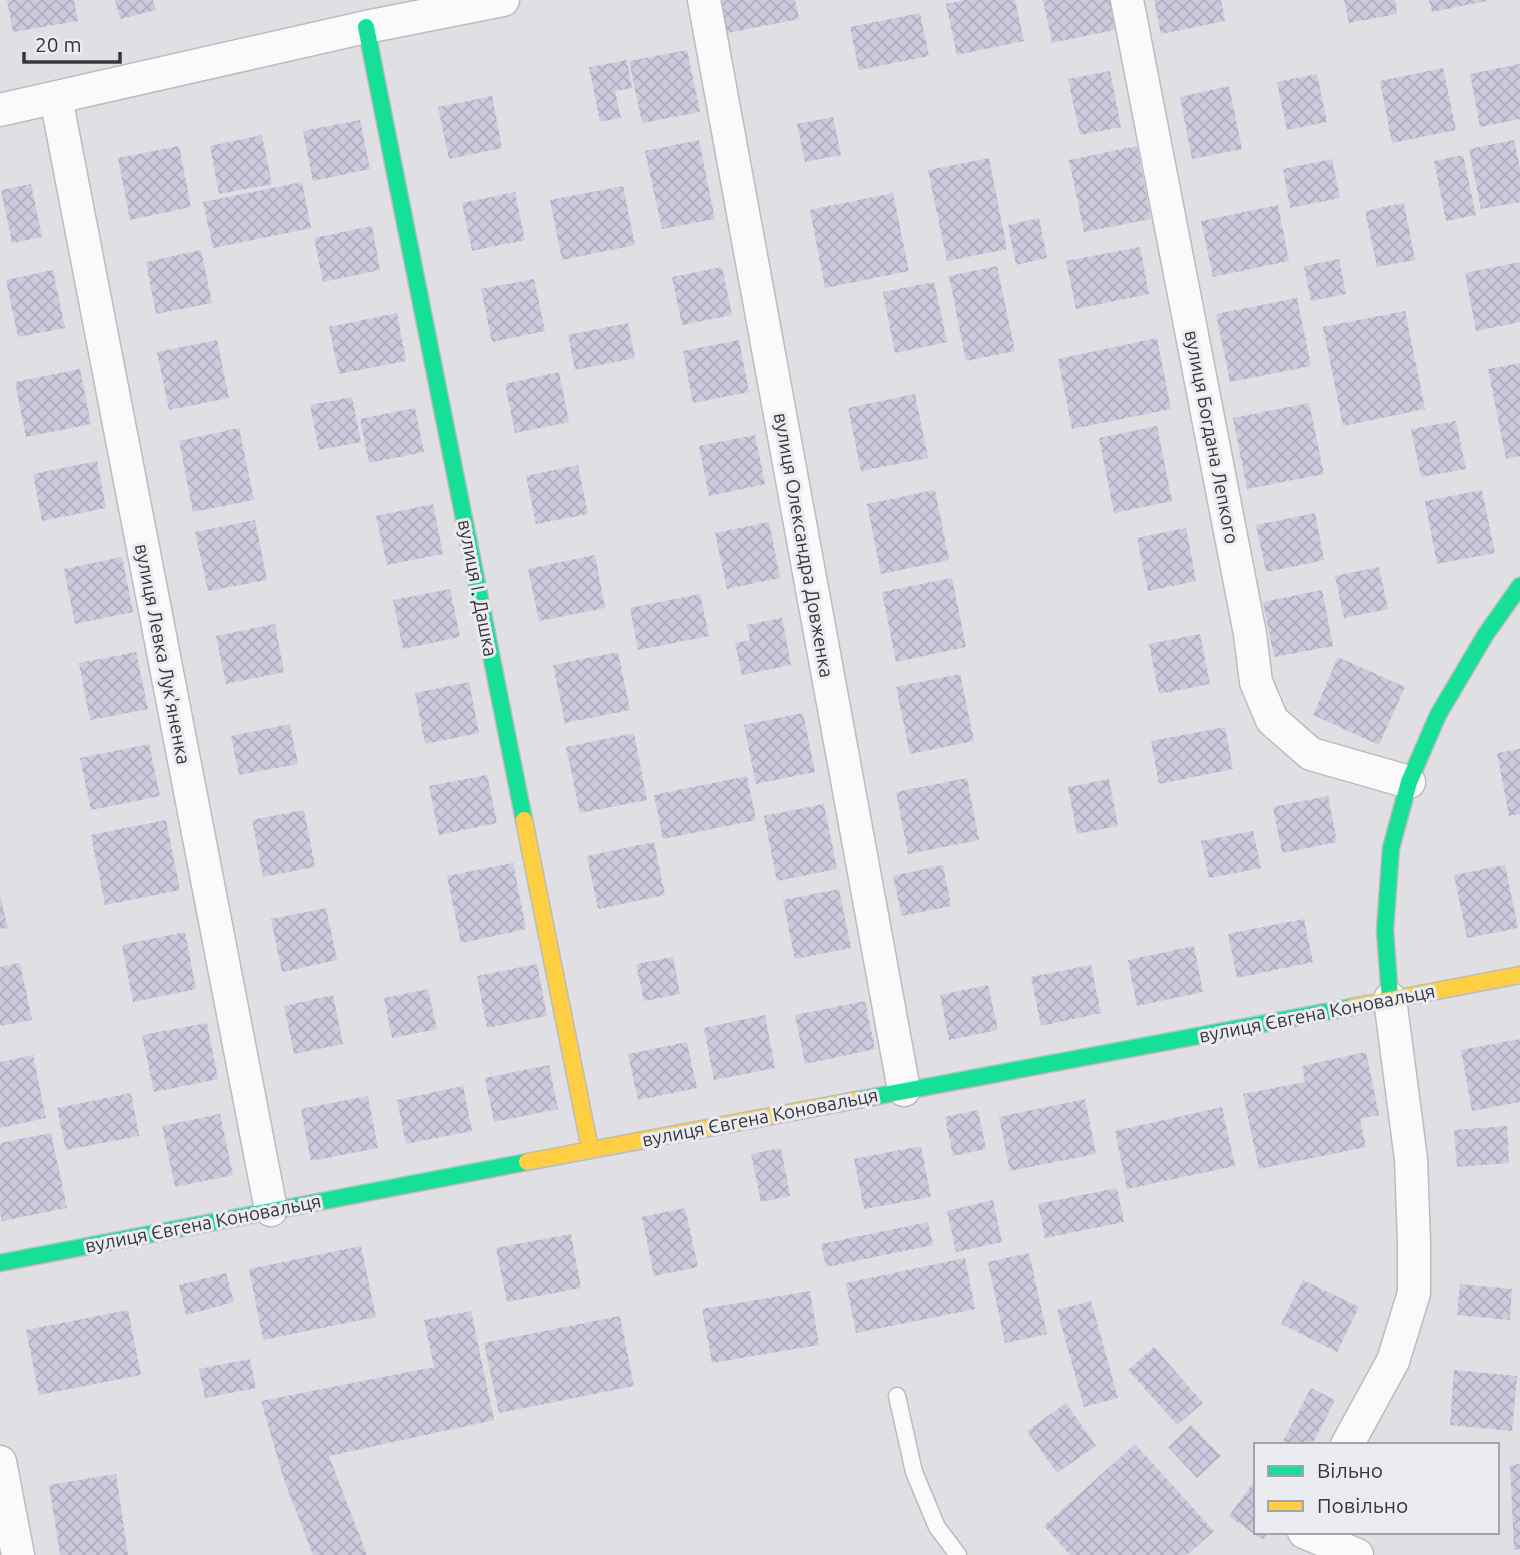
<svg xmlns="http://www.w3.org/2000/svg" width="1520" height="1555" font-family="Ubuntu,sans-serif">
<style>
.building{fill:url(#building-cross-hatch)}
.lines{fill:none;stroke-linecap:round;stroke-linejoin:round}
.lane-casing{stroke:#bcbcbf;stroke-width:19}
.street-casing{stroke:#bcbcbf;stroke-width:35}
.fast-casing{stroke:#bcbcbf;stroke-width:19}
.slow-casing{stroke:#bcbcbf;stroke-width:19}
.lane{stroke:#fafafb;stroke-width:16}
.street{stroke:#fafafb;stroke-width:32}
.fast{stroke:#16e098;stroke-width:16}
.slow{stroke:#ffcf43;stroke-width:16}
.labels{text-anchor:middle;stroke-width:6;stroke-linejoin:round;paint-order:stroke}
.street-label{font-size:19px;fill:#373739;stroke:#ebebf2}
</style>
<defs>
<pattern id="building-cross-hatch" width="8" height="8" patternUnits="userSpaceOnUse" patternTransform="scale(1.75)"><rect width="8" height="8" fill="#cccbde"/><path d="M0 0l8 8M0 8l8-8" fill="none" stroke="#b0afbf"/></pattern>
</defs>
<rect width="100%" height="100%" fill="#dfdfe4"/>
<path class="building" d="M7,0H74L78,21L13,32Z
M115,0H153L156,10L120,19Z
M719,0H795L799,19L727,33Z
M964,0H1015L1024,41L957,55L946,4Z
M1043,0H1113L1119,29L1052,43Z
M1154,0H1221L1225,21L1161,34Z
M1344,0H1395L1397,14L1349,23Z
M1429,0H1487V1L1432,12Z
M920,13L929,56L859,70L850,27Z
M687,50L700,112L642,123L629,61Z
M627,60L632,88L615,91L621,118L600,122L589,67Z
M1520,64V119L1480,127L1470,74Z
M1443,68L1456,130L1392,143L1380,81Z
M1110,71L1121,127L1080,135L1068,79Z
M1317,74L1327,122L1287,130L1277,82Z
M1229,86L1242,149L1192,159L1180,97Z
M492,96L502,148L449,159L438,107Z
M833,117L841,155L805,162L797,124Z
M360,120L370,169L313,181L303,131Z
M262,135L272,184L219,194L210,146Z
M699,140L715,219L662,229L645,151Z
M1514,140L1520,168V202L1481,209L1469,149Z
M179,146L191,207L130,220L118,158Z
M1137,146L1151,219L1084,232L1069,160Z
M1463,155L1476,215L1446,221L1434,161Z
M989,158L1007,249L947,261L928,170Z
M1332,159L1340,198L1290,208L1283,169Z
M302,182L311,228L213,248L203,202Z
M31,184L42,237L12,243L1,190Z
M623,186L635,245L562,260L550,200Z
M515,192L525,240L472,251L462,203Z
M893,193L909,271L825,288L810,210Z
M1404,203L1415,260L1377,267L1365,211Z
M1278,205L1289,261L1213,277L1201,221Z
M1039,218L1047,258L1016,265L1008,225Z
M372,226L380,270L323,282L314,238Z
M1140,247L1149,294L1076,309L1066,261Z
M201,250L212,303L156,314L146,262Z
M1339,259L1346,294L1311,301L1304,266Z
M1520,262V322L1476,331L1465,273Z
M997,266L1015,351L966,361L949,276Z
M722,267L732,315L682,325L672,277Z
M53,270L65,328L18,337L6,280Z
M534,279L545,331L492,342L481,289Z
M934,282L947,342L895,353L883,292Z
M1297,298L1311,366L1230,382L1216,314Z
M1405,311L1425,409L1343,426L1323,327Z
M397,313L406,361L339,374L329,327Z
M628,323L635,358L575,370L568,335Z
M1157,338L1171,409L1072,429L1058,359Z
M217,340L229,398L169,410L157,352Z
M739,340L749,392L693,403L683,351Z
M1520,363V456L1506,459L1488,369Z
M80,369L91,424L26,437L15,382Z
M559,372L569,422L515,433L505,384Z
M915,394L928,458L861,471L848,408Z
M352,397L361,442L319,450L310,405Z
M1309,403L1324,474L1247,489L1233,418Z
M415,408L424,452L369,463L360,419Z
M1456,421L1466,469L1421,477L1411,429Z
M1157,426L1172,501L1114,513L1099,438Z
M239,428L254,500L193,512L179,441Z
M755,435L765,484L709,496L699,446Z
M97,461L106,508L42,521L33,474Z
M578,465L588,514L536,524L526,476Z
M935,490L949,560L881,574L867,504Z
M1482,490L1495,553L1437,564L1425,501Z
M433,504L443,554L387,565L376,516Z
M1315,513L1324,560L1266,572L1256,525Z
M255,520L267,580L208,591L195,532Z
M769,522L780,578L727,589L715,533Z
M1186,528L1196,581L1148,591L1137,538Z
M595,555L605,608L539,621L528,569Z
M122,557L133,612L75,624L64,569Z
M1379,567L1388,609L1344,618L1335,576Z
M952,578L966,647L896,662L882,592Z
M450,589L460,637L403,649L393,600Z
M1322,590L1333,646L1274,657L1263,602Z
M700,594L709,636L638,650L630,608Z
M782,618L791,665L742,675L735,643L750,640L747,625Z
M275,624L284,672L226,684L216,636Z
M1200,634L1210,684L1159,694L1149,644Z
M136,652L148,709L90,720L79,663Z
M618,652L630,710L565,723L553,665Z
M1338,657L1405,687L1379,745L1313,715Z
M960,674L974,741L910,754L896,687Z
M469,682L479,733L425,744L415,693Z
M803,713L815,772L756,784L744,725Z
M290,724L298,764L239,775L231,736Z
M1225,727L1233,769L1159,784L1151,741Z
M634,733L647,800L580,813L566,747Z
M149,744L160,796L91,810L80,758Z
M1520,749V814L1509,816L1497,753Z
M487,775L497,823L439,835L429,786Z
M747,776L756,820L663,839L654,795Z
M967,778L979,840L908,854L896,792Z
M1109,779L1118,826L1077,834L1068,787Z
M1328,796L1337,842L1282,853L1273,807Z
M824,804L837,869L777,881L764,816Z
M304,810L315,867L263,877L252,820Z
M166,820L180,890L105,905L91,835Z
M1253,831L1261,868L1209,878L1201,841Z
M654,842L665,895L598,909L587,856Z
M513,863L526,929L461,943L447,876Z
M943,865L951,906L902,916L893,876Z
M1505,865L1518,928L1467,938L1454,875Z
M839,889L851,948L795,959L783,900Z
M0,896L8,928L0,929Z
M326,908L337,960L282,972L271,919Z
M1304,919L1313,962L1237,978L1228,934Z
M185,932L196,989L133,1002L122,945Z
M1194,946L1203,992L1137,1006L1128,960Z
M673,957L680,994L644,1001L636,964Z
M20,963L32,1020L0,1026V967Z
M537,964L547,1016L487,1028L477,976Z
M1091,965L1101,1013L1041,1026L1031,977Z
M988,985L998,1030L949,1040L940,995Z
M428,989L437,1029L392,1038L384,998Z
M333,995L343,1044L294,1054L284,1006Z
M865,1001L875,1049L805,1064L795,1015Z
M765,1015L775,1068L714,1080L704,1028Z
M207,1023L218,1079L154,1092L142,1035Z
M1520,1039V1102L1472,1111L1461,1050Z
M687,1042L697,1088L638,1100L628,1054Z
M1366,1052L1379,1115L1360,1119L1366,1147L1259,1169L1243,1094L1305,1082L1302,1066Z
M33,1055L46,1118L0,1128V1062Z
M549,1065L558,1109L494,1122L485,1078Z
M463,1086L472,1131L406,1144L397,1100Z
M131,1093L139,1136L66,1150L57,1108Z
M368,1096L378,1148L311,1161L301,1109Z
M1085,1099L1096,1154L1010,1171L999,1117Z
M1222,1107L1235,1166L1127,1189L1115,1131Z
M978,1110L986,1149L953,1156L945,1117Z
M220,1114L233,1175L175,1187L162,1126Z
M1507,1126L1509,1163L1457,1167L1454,1130Z
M51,1133L67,1208L2,1221L0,1211V1143Z
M921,1146L931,1197L864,1209L854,1159Z
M781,1148L790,1196L761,1202L751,1154Z
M1117,1188L1124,1222L1045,1238L1038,1204Z
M993,1200L1002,1242L956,1252L947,1211Z
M685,1208L698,1267L654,1276L642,1217Z
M928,1222L933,1245L826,1267L821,1244Z
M571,1234L581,1288L507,1302L496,1248Z
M361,1246L376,1317L263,1340L249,1269Z
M1029,1253L1047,1334L1005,1343L988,1262Z
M965,1258L975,1309L856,1333L846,1283Z
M226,1273L234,1302L186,1315L179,1285Z
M1303,1280L1359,1307L1337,1352L1281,1324Z
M1460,1284L1512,1289L1510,1320L1457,1315Z
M810,1291L819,1345L712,1363L702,1309Z
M1091,1301L1118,1398L1084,1407L1057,1310Z
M128,1310L141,1375L39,1395L26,1330Z
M471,1311L494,1420L329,1456L367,1555H313L284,1480L261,1401L434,1367L424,1320Z
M620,1316L634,1386L499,1413L484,1343Z
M1154,1347L1203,1403L1177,1425L1128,1370Z
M250,1359L256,1388L205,1398L199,1369Z
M1454,1370L1517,1376L1512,1431L1450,1425Z
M1311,1388L1335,1400L1312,1445H1291L1283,1441Z
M1066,1403L1096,1446L1057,1473L1027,1431Z
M1191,1425L1221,1456L1197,1478L1168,1447Z
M1135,1444L1214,1531L1187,1555H1070L1044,1526Z
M1520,1464V1549L1514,1550L1510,1465Z
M116,1474L128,1555H60L49,1485Z
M1256,1479V1532H1268L1263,1540L1229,1516Z"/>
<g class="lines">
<g class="lane-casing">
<path id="lane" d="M897,1396L914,1472L937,1527L958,1555"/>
</g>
<g class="street-casing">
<path id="street" d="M704,0L904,1090
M1127,0L1250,634L1256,682L1272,720L1311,754L1409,782
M56,98L271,1210
M0,110L366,27L503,0
M1347,1445L1393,1361L1414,1293V1243L1411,1159L1390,999
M0,1462L18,1555
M1304,1532L1357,1555"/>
</g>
<g class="fast-casing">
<path id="fast" d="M366,27L524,820
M1390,999L1385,930L1391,848L1409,782L1438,715L1486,634L1520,586
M857,1100L1352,1007
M0,1263L527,1162"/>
</g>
<g class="slow-casing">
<path id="slow" d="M524,820L590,1149
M1352,1007L1520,975
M527,1162L857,1100"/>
</g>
<use href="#lane" class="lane"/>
<use href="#street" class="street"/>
<use href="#fast" class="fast"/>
<use href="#slow" class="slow"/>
</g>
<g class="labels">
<g class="street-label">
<text transform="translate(1212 437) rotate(79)" y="7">вулиця Богдана Лепкого</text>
<text transform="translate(804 545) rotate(80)" y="7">вулиця Олександра Довженка</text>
<text transform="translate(478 588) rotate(79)" y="7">вулиця І. Дашка</text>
<text transform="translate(163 654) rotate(79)" y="7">вулиця Левка Лук'яненка</text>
<text transform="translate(1317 1013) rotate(-11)" y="7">вулиця Євгена Коновальця</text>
<text transform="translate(760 1117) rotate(-11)" y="7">вулиця Євгена Коновальця</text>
<text transform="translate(203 1223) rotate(-11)" y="7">вулиця Євгена Коновальця</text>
</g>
</g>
<rect x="1254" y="1443" width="245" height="91" fill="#ebebf2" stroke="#a3a3a8" stroke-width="2"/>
<rect x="1268" y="1466" width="35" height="10" fill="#16e098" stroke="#a3a3a8" stroke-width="2"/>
<text x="1317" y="1478" font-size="21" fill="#373739">Вільно</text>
<rect x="1268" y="1501" width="35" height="10" fill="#ffcf43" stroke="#a3a3a8" stroke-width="2"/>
<text x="1317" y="1513" font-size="21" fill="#373739">Повільно</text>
<path d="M24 52v10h96v-10" fill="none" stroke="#373739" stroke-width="3.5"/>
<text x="35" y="52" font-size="21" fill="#373739" stroke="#ebebf2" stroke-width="5" paint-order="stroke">20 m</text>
</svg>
